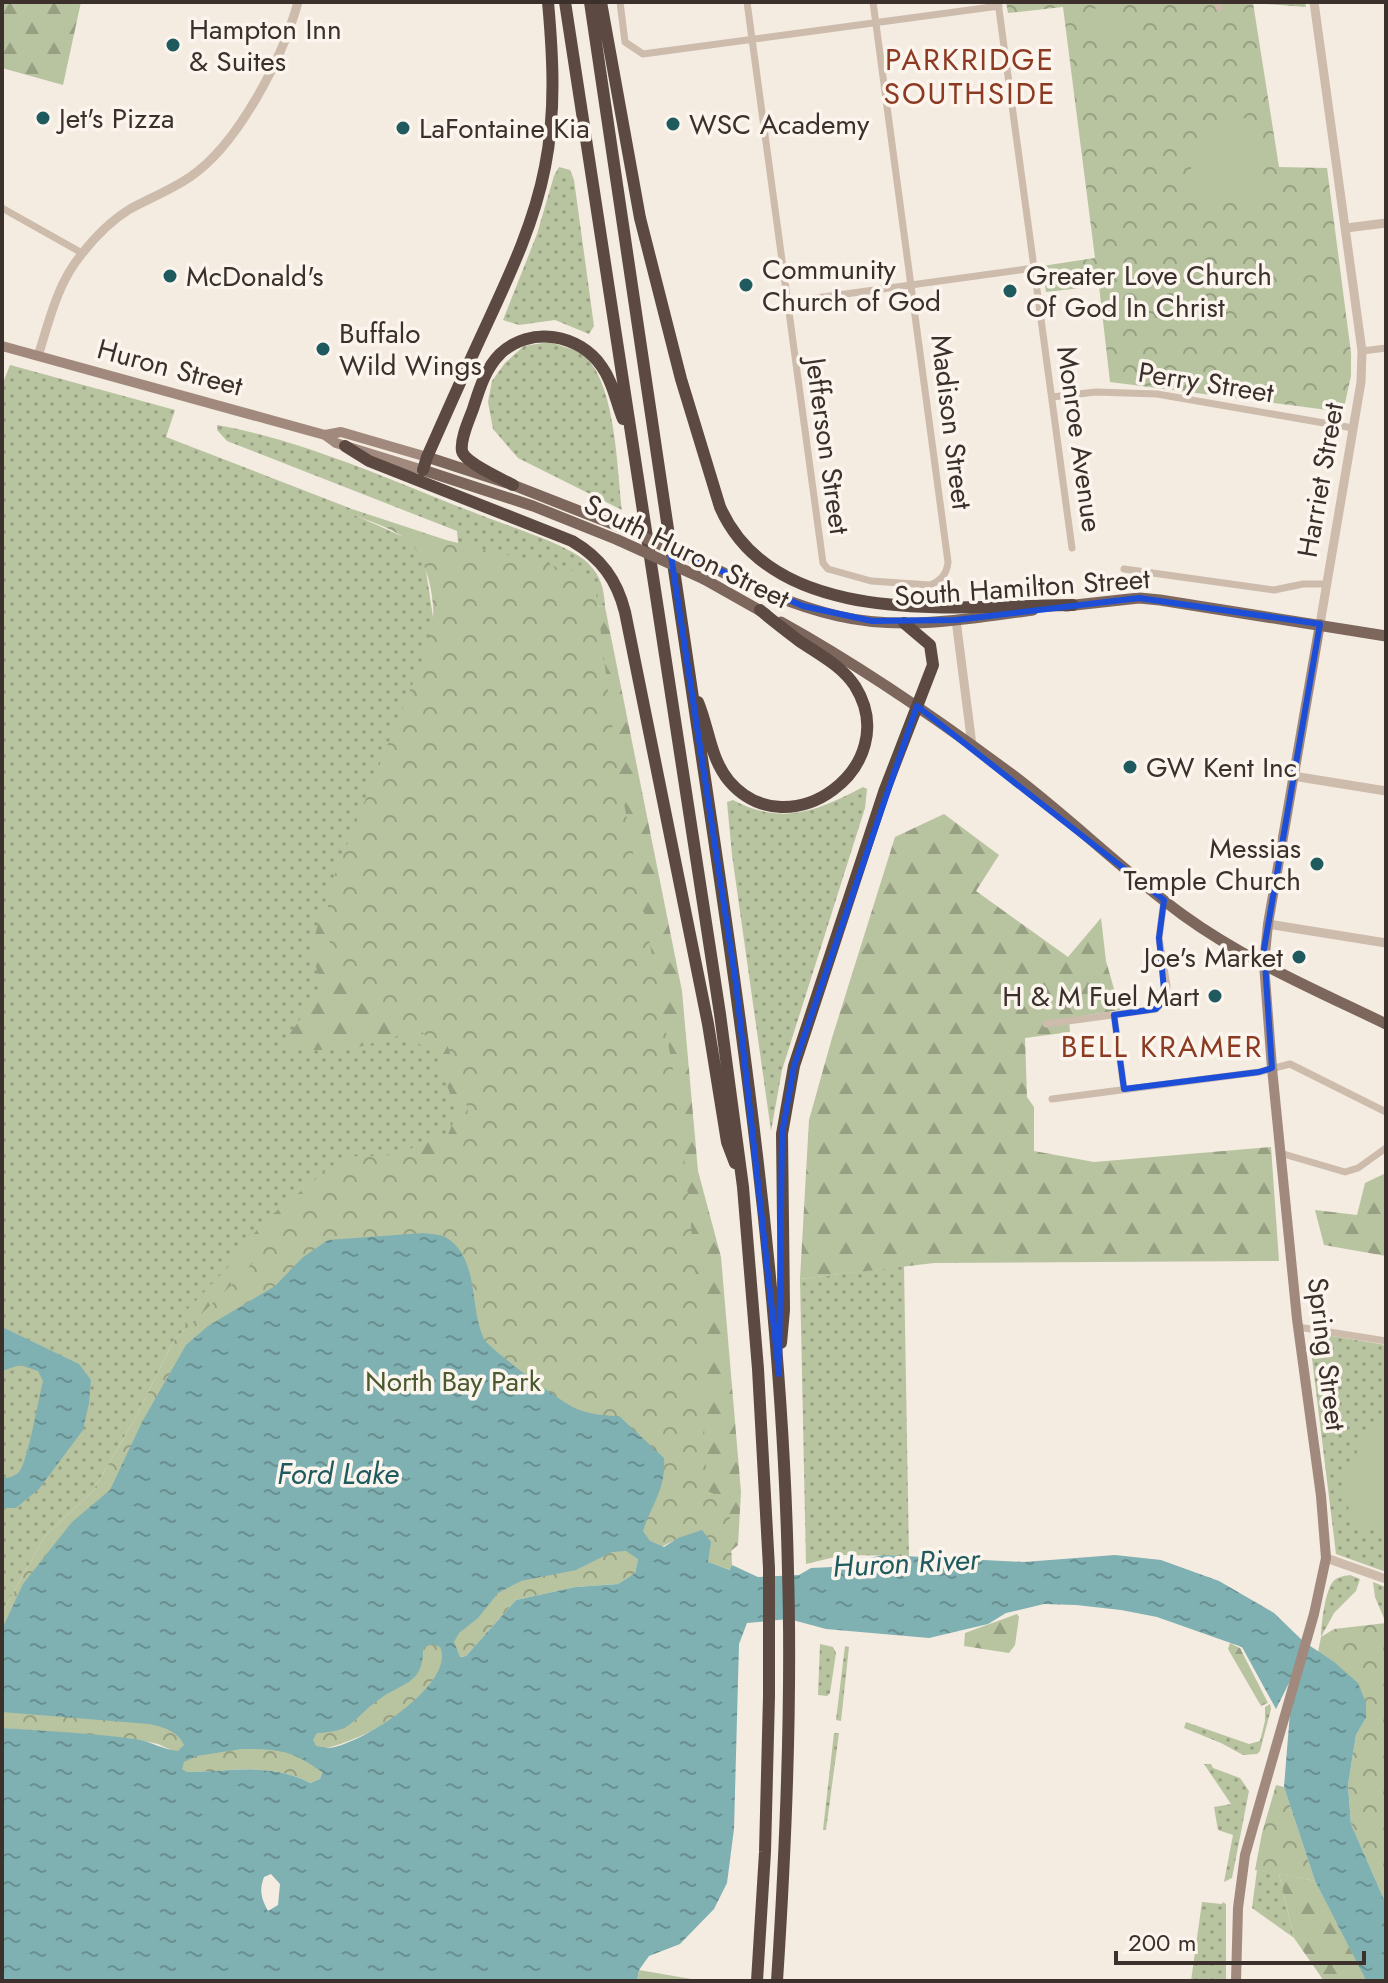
<svg xmlns="http://www.w3.org/2000/svg" width="1388" height="1983" font-family="Jost,sans-serif">
<style>
.grass{fill:url(#grass-dots)}
.forest{fill:url(#forest-firs)}
.park{fill:url(#park-crowns)}
.pitch{fill:#b8c4a0}
.water{fill:url(#water-ripples);fill-rule:evenodd}
.lines{fill:none;stroke-linecap:round;stroke-linejoin:round}
.minor{stroke:#cdbbac;stroke-width:7}
.tertiary{stroke:#cdbbac;stroke-width:9}
.secondary{stroke:#a18a7d;stroke-width:10}
.primary{stroke:#7d675c;stroke-width:11}
.motorway{stroke:#5c4a42;stroke-width:12}
.primary-bridge{stroke:#7d675c;stroke-width:11}
.marked{fill:none;stroke:#1d4ed8;stroke-width:6;stroke-linejoin:round}
.poi-dot{fill:#1f5a5e;stroke:#fbf5ee;stroke-width:3}
.labels{text-anchor:middle;stroke-width:7;stroke-linejoin:round;paint-order:stroke}
.poi-label{font-size:28px;fill:#3b302b;stroke:#fbf5ee;text-anchor:start}
.street-label{font-size:28px;fill:#3b302b;stroke:#fbf5ee}
.park-label{font-size:28px;fill:#4a5a2e;stroke:#fbf5ee}
.neighbourhood-label{font-size:30px;letter-spacing:2px;fill:#8c3b22;stroke:#fbf5ee}
.water-label{font-size:30px;font-style:italic;fill:#1f5a5e;stroke:#fbf5ee}
</style>
<defs>
<pattern id="grass-dots" width="8" height="8" patternUnits="userSpaceOnUse" patternTransform="scale(2)"><rect width="8" height="8" fill="#b8c4a0"/><path d="M2 2h.1M6 6h.1" fill="none" stroke="#97a083" stroke-width="1.8" stroke-linecap="round"/></pattern>
<pattern id="forest-firs" width="22" height="20" patternUnits="userSpaceOnUse" patternTransform="scale(2)"><rect width="22" height="20" fill="#b8c4a0"/><path d="M5 1l3.5 6h-7zM16 11l3.5 6h-7z" fill="#97a083"/></pattern>
<pattern id="park-crowns" width="20" height="18" patternUnits="userSpaceOnUse" patternTransform="scale(2)"><rect width="20" height="18" fill="#b8c4a0"/><path d="M2 6a3 3 0 1 1 6 0M12 15a3 3 0 1 1 6 0" fill="none" stroke="#97a083"/></pattern>
<pattern id="water-ripples" width="26" height="14" patternUnits="userSpaceOnUse" patternTransform="scale(2)"><rect width="26" height="14" fill="#7fb0b2"/><path d="M2 4q2-2 4 0t4 0M15 11q2-2 4 0t4 0" fill="none" stroke="#699091"/></pattern>
</defs>
<rect width="100%" height="100%" fill="#f4ebe1"/>
<path class="grass" d="M559,167L570,170L574,180L594,326L589,334L555,320L519,325L503,320L537,234L554,176Z
M549,342C558,345 570,348 579,352C616,374 617,470 622,510L518,458L493,429L488,402L492,381L505,363L524,346Z
M10,365L175,410L166,437L352,509L350,513L406,538L418,550L425,564L433,617L468,656L457,531L227,441L217,430V425C308,441 397,483 483,516C508,526 570,545 588,563C601,576 604,589 605,607L585,605L430,1040L468,1109L462,1153L242,1275L174,1340L137,1415L93,1491L45,1536L2,1613V385Z
M863,787L867,789L865,808L782,1070L771,1131L732,855L727,802L733,800C781,826 818,811 863,787Z
M904,1266L909,1556L843,1555L806,1564L800,1279Z
M1320,1334L1386,1345V1572L1336,1554L1310,1342Z
M1350,1575L1360,1579L1356,1591L1334,1613L1321,1637C1321,1625 1325,1593 1332,1583C1336,1577 1343,1576 1350,1575Z
M1373,1582L1386,1587V1623L1375,1597Z
M820,1644L833,1647L836,1653L830,1693L827,1696L818,1695Z
M845,1646L849,1647L841,1721L836,1720Z
M1270,1704L1271,1709L1260,1751L1257,1754L1243,1755L1221,1743L1184,1728L1186,1722L1249,1744L1260,1741L1265,1721V1707Z
M834,1733H839L826,1830H823Z
M1204,1764H1211L1213,1768L1240,1778L1249,1791L1232,1878L1224,1882L1233,1835L1218,1830L1214,1807L1231,1804Z
M1257,1870L1279,1874L1294,1938L1252,1908Z
M1202,1902L1222,1904L1223,1902L1226,1904V1981H1191Z"/>
<path class="forest" d="M2,2H81L63,85L2,68Z
M584,605L605,607L682,991L698,1171L721,1257L741,1492L738,1545L725,1556L186,1345L185,1312L232,1263L262,1223L343,1157L399,1155L432,1137H447L457,1113L435,1052L401,1035L348,1050H278L322,989L311,948L329,889L376,919Z
M944,814L999,855L976,891L1068,957L1101,918L1106,961L1120,1010L1069,1018L1070,1032L1025,1038L1027,1097L1034,1107V1151L1094,1162L1271,1147L1279,1261L934,1263L800,1279L809,1120L832,1038L895,837Z
M1386,1173V1256L1324,1245L1315,1210L1357,1215L1365,1183Z
M1017,1614L1019,1617L1015,1645L1009,1653L964,1646L965,1633Z
M1230,1643L1240,1648L1268,1703L1261,1706L1228,1649Z
M1279,1874L1315,1881L1367,1981H1324L1294,1938Z"/>
<path class="park" d="M1006,2H1305L1306,7L1253,3L1279,167L1327,168L1351,353V376L1343,412L1110,382L1099,286L1046,292L1042,266L1095,258L1063,7L1008,13Z
M352,509L446,540L594,576L617,765L678,1097L698,1296L707,1491L729,1500L732,1565L731,1570L707,1562L711,1542L702,1531C679,1535 660,1549 638,1559L635,1573L618,1584L575,1587L516,1600L466,1656C444,1657 434,1683 420,1696C395,1721 361,1739 327,1748L320,1779L310,1783C272,1762 228,1772 187,1772L181,1769L171,1750L158,1744L134,1739L2,1728V1613L45,1536L93,1491L137,1415L174,1340L242,1275L343,1157L462,1153L468,1109L447,1044L430,1040L419,1029L404,1021L367,1009L345,983L331,952L327,921L329,889L417,673C423,656 431,638 433,619C435,597 426,553 406,539C390,527 368,521 349,513Z
M1386,1623V1904L1351,1824L1348,1785L1356,1735L1366,1718L1333,1661L1318,1652L1321,1637L1334,1629Z
M1276,1785L1284,1787L1315,1881L1255,1870L1262,1833Z
M639,1970L703,1981H637Z"/>
<path class="pitch" d="M1094,8L1123,23L1115,39L1085,25Z
M1250,117L1264,190L1196,205C1194,193 1189,179 1191,167C1195,137 1224,122 1250,117Z
M1386,1419V1527L1352,1530L1344,1478L1368,1431Z"/>
<path class="water" d="M423,1233C430,1234 442,1234 447,1238C480,1260 469,1308 484,1339C489,1349 565,1405 577,1409C590,1414 604,1416 619,1416L664,1458C666,1490 652,1503 643,1531L650,1541L664,1547L678,1538L702,1530L711,1542L708,1562L730,1570L732,1565L758,1577L799,1575L811,1568L832,1567L883,1555L1024,1562L1115,1555L1161,1560L1219,1581L1274,1613L1304,1642L1333,1661L1358,1683L1366,1703V1718L1356,1735L1348,1785L1351,1824L1386,1904V1981L1366,1980L1315,1881L1284,1787L1293,1675L1276,1709L1242,1647L1157,1617L1121,1610L1076,1605L1044,1604L1006,1613L988,1624L929,1638L826,1629L789,1619L747,1623L739,1644L734,1829L727,1883L714,1909L680,1944L649,1956L639,1970L637,1981H2V1728C46,1731 92,1733 135,1739C150,1741 164,1750 178,1751L184,1745C178,1731 163,1727 149,1724L2,1712V1629L23,1584L72,1522L110,1490L142,1422L186,1345L208,1326L275,1286L302,1258L328,1240ZM626,1551L638,1559L635,1573L618,1584L575,1587L516,1600L466,1656L460,1657L454,1642L459,1633L478,1618L498,1593L521,1581L576,1570L612,1552ZM432,1644L440,1647C457,1684 359,1746 328,1748C327,1748 317,1746 316,1746L313,1740L317,1733C353,1732 351,1720 377,1701C401,1682 424,1686 423,1648ZM241,1749C279,1749 291,1750 322,1772L320,1779L310,1783C272,1762 228,1772 187,1772L182,1769L184,1762L197,1756ZM271,1874L280,1884L278,1905L268,1911C261,1898 259,1890 264,1877Z
M2,1327L79,1364L91,1380L89,1403L83,1430L39,1489L16,1508H2V1478C8,1478 14,1477 19,1472C27,1465 39,1397 43,1381L38,1371L20,1365L2,1371Z"/>
<g class="lines">
<path class="minor" d="M620,2L625,42L643,54L999,6
M747,2L823,563L828,569L871,581L930,585C941,581 947,574 948,562L873,2
M998,2L1072,548
M1218,2L1219,8
M2,208L82,253
M787,302L1034,268
M1362,351L1386,348
M1052,397L1096,392L1157,394L1353,428
M1124,569L1274,590L1303,584H1326
M1114,1015L1124,1089
M1046,1024L1156,1009L1165,1000L1167,986L1159,938L1164,900
M1052,1099L1259,1072L1290,1064L1386,1112
M1280,1153L1345,1172L1358,1168L1386,1148
M1298,1327L1386,1341"/>
<path class="tertiary" d="M1314,2L1362,351L1361,382L1320,624
M1346,228L1386,223
M38,356C49,322 57,284 81,255C94,238 112,220 130,209C150,198 171,190 190,177C238,145 283,57 298,2
M956,620L972,745
M1293,776L1386,791
M1268,924L1386,943
M1326,1558L1386,1579"/>
<path class="secondary" d="M2,346L325,435L336,443L423,470
M325,435L341,432L427,457
M1236,1981L1238,1908L1245,1855L1314,1614L1326,1558L1321,1496L1297,1319L1272,1068L1264,964L1268,924L1320,624"/>
<path class="primary" d="M427,457L513,485L615,525
M423,470L533,506L618,540
M701,562C745,583 789,605 838,616C902,631 969,619 1033,610
M704,579L766,614
M1066,606L1139,598L1160,600L1386,636
M781,622C864,668 939,720 1014,776C1072,820 1124,872 1183,915C1245,960 1318,991 1386,1024"/>
<path class="motorway" d="M565,2L720,1014L743,1187L758,1369L769,1568V1696L765,1852L757,1981
M590,2C625,243 660,484 697,725C739,1006 782,1287 788,1571C792,1708 786,1844 777,1981
M601,2L640,218L681,379L720,507C775,632 963,605 1073,605
M345,446L369,461L572,541C601,558 617,580 625,612L708,1024L727,1142L735,1163
M423,470L427,457C446,414 465,371 485,328C509,276 534,224 545,167C556,112 553,57 548,2
M513,485C502,479 465,463 462,451C460,439 469,420 473,409C479,390 485,369 500,354C530,325 580,334 602,367C613,382 616,402 623,419
M698,702C709,728 710,758 729,781C789,851 905,766 855,686C841,665 818,654 798,640C785,630 772,620 760,610
M781,1343L784,1310L782,1134L794,1066L884,792L933,665L930,645L904,623"/>
<path class="primary-bridge" d="M615,525L701,562
M618,540L704,579"/>
</g>
<path class="marked" d="M670,549L803,606L872,621L956,620L1139,598L1320,624L1264,949L1272,1068L1259,1072L1124,1089L1114,1015L1156,1009L1165,1000L1159,938L1164,900L917,706L794,1066L782,1134L779,1374L736,984Z"/>
<g class="poi-dot">
<circle cx="173" cy="45" r="8"/>
<circle cx="43" cy="118" r="8"/>
<circle cx="673" cy="124" r="8"/>
<circle cx="403" cy="128" r="8"/>
<circle cx="170" cy="276" r="8"/>
<circle cx="746" cy="285" r="8"/>
<circle cx="1010" cy="291" r="8"/>
<circle cx="323" cy="349" r="8"/>
<circle cx="1130" cy="767" r="8"/>
<circle cx="1317" cy="864" r="8"/>
<circle cx="1299" cy="957" r="8"/>
<circle cx="1215" cy="996" r="8"/>
</g>
<g class="labels">
<g class="poi-label">
<text x="189" y="39">Hampton Inn<tspan x="189" dy="32">&amp; Suites</tspan></text>
<text x="59" y="128">Jet's Pizza</text>
<text x="689" y="134">WSC Academy</text>
<text x="419" y="138">LaFontaine Kia</text>
<text x="762" y="279">Community<tspan x="762" dy="32">Church of God</tspan></text>
<text x="1026" y="285">Greater Love Church<tspan x="1026" dy="32">Of God In Christ</tspan></text>
<text x="186" y="286">McDonald's</text>
<text x="339" y="343">Buffalo<tspan x="339" dy="32">Wild Wings</tspan></text>
<text x="1146" y="777">GW Kent Inc</text>
<text x="1301" y="858" text-anchor="end">Messias<tspan x="1301" dy="32">Temple Church</tspan></text>
<text x="1283" y="967" text-anchor="end">Joe's Market</text>
<text x="1199" y="1006" text-anchor="end">H &amp; M Fuel Mart</text>
</g>
<g class="street-label">
<text transform="translate(170 367) rotate(15)" y="10">Huron Street</text>
<text transform="translate(1206 382) rotate(9)" y="10">Perry Street</text>
<text transform="translate(952 422) rotate(83)" y="10">Madison Street</text>
<text transform="translate(1080 439) rotate(82)" y="10">Monroe Avenue</text>
<text transform="translate(828 446) rotate(82)" y="10">Jefferson Street</text>
<text transform="translate(1320 480) rotate(-80)" y="10">Harriet Street</text>
<text transform="translate(687 551) rotate(26)" y="10">South Huron Street</text>
<text transform="translate(1022 587) rotate(-4)" y="10">South Hamilton Street</text>
<text transform="translate(1327 1354) rotate(83)" y="10">Spring Street</text>
</g>
<g class="park-label">
<text x="453" y="1391">North Bay Park</text>
</g>
<g class="neighbourhood-label">
<text x="970" y="70">PARKRIDGE<tspan x="970" dy="34">SOUTHSIDE</tspan></text>
<text x="1162" y="1057">BELL KRAMER</text>
</g>
<g class="water-label">
<text x="338" y="1484">Ford Lake</text>
<text transform="translate(906 1563) rotate(-3)" y="10">Huron River</text>
</g>
</g>
<rect width="1388" height="1983" fill="none" stroke="#3b302b" stroke-width="8"/>
<path d="M1116 1951v12h248v-12" fill="none" stroke="#3b302b" stroke-width="4"/>
<text x="1128" y="1951" font-size="24" fill="#3b302b" stroke="#fbf5ee" stroke-width="6" paint-order="stroke">200 m</text>
</svg>
